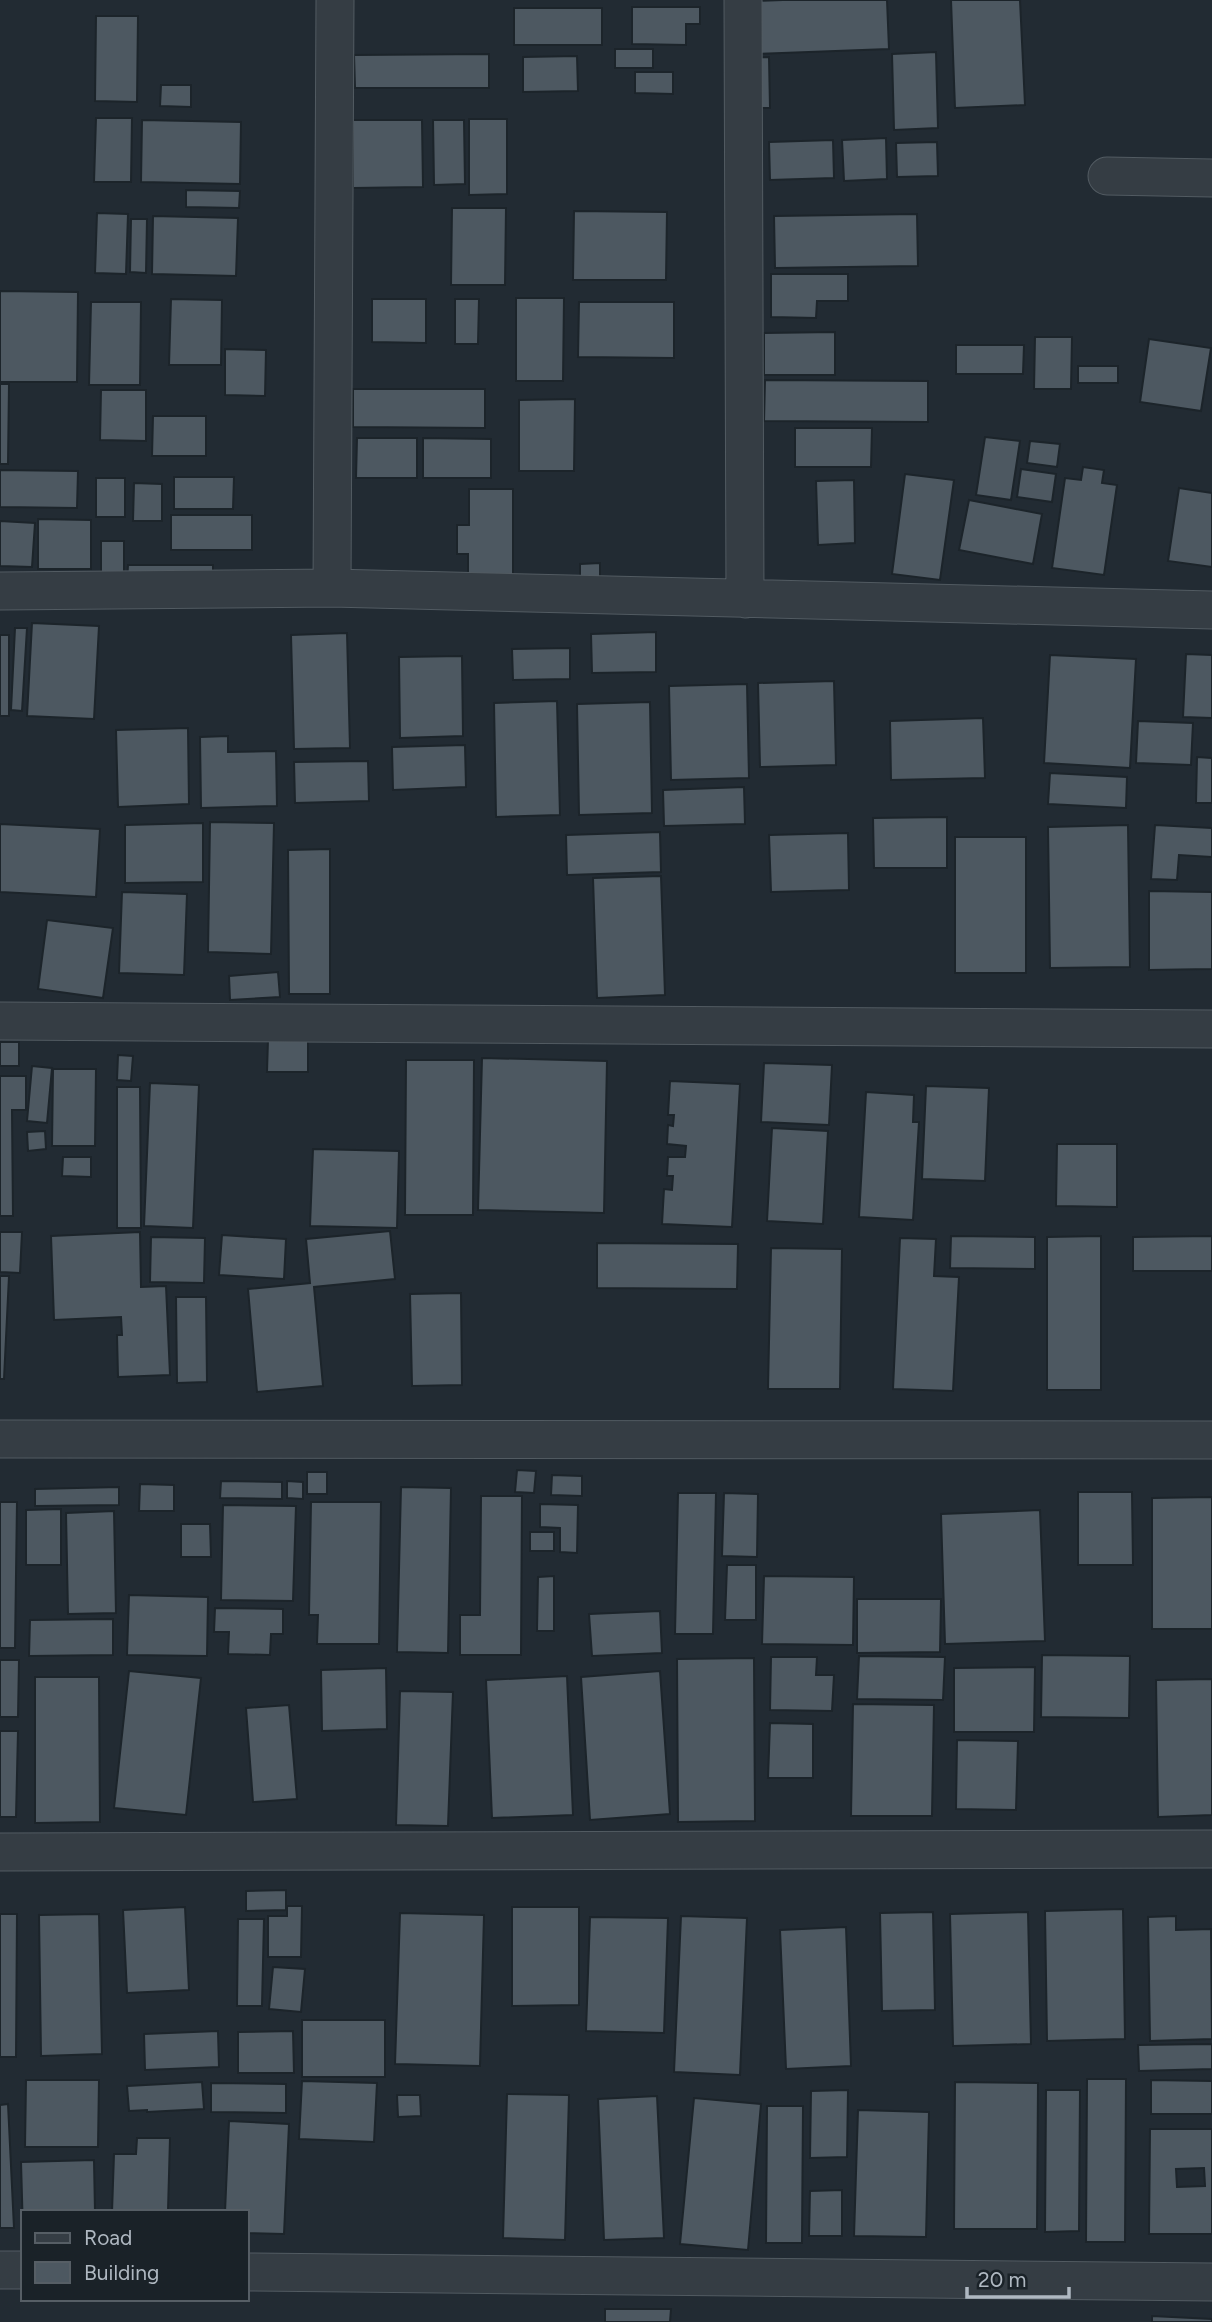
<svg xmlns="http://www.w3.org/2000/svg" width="1212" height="2322" font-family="Figtree,sans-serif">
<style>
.building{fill:#4d5861;stroke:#1c242a;stroke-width:2;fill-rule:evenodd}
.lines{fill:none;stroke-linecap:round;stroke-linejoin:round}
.minor-casing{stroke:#525b62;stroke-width:39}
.minor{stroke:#353d44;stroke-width:37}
</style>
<rect width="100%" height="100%" fill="#222b33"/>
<path class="building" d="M783,0H887L889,49L753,54L752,1Z
M951,0H1020L1025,105L955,108Z
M632,7H700V24H686V45L632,44Z
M514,8H602V45H514Z
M96,16H138L137,102L95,101Z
M615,49H653V68H615Z
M936,52L938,128L894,130L892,54Z
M489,54V88H355L354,55Z
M577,56L578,91L523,92V57Z
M769,57L770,108H747L745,58Z
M635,72H673V94L635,93Z
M161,85H191V107L160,106Z
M96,118H132L131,182H94Z
M469,119H507V194L469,195Z
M142,120L241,122L240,184L141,182Z
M353,120H422L423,187L353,188Z
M433,120H464L465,184L434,185Z
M886,138L887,179L844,181L842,140Z
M833,140L834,178L770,180L769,142Z
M937,142L938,176L897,177L896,143Z
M186,190L240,191L239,208L186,207Z
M452,208H506L505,285H451Z
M574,211L667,212L666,280H573Z
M97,213L128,214L126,274L95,273Z
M917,214L918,266L775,268L774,216Z
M153,216L238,218L236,276L152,274Z
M131,219H147L146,273L130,272Z
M771,274H848V301H817L816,318L771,317Z
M0,291L78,292L77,382H0Z
M516,298H564L563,381H516Z
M171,299L222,300L221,365H169Z
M372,299H426V343L372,342Z
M455,299H479L478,344H455Z
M91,302H141L140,385H89Z
M579,302H674V358L578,357Z
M835,332V375H764V333Z
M1035,337H1072L1071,389H1034Z
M1149,339L1211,348L1201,411L1140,402Z
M956,345H1024L1023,374H956Z
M225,349L266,350L265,396L225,395Z
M1078,366H1118V383H1078Z
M765,380L928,381V422L764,421Z
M0,384H9L8,464H0Z
M353,389H485V428L353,427Z
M101,390H146V441L100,440Z
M575,399L574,471H519V400Z
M153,416H206V456H152Z
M795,428H872L871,467H795Z
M985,437L1020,441L1011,500L976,495Z
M357,438H417V478H356Z
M423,438L491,439V478H423Z
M1030,441L1060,444L1057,467L1027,463Z
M1083,467L1104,470L1102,483L1117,485L1104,575L1052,568L1065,478L1081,480Z
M1021,469L1056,474L1052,502L1017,497Z
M0,470L78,471L77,508L0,507Z
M905,474L954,480L940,580L892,574Z
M174,477H234L233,509H174Z
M96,478H125V517H96Z
M854,480L855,543L818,545L816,481Z
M134,483L162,484V521H133Z
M1179,488L1212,493V567L1168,561Z
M469,489H513V580H468V554H457V525H469Z
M969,500L1042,514L1033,564L959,550Z
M171,515H252V550H171Z
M38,519L91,520V569H38Z
M0,521L35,523L32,567L0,566Z
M101,541H124V580H101Z
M600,563V591H580V564Z
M128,565H213V581H127Z
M32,623L99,626L94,719L27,716Z
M15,628H27L22,711L11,710Z
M656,632V672L592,673L591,634Z
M347,633L350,748L294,749L291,635Z
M0,635H9V716H0Z
M570,648V679L513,680L512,649Z
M1186,654L1212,655V718L1183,717Z
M1050,655L1136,659L1130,768L1044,763Z
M462,656L463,736L400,738L399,657Z
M834,681L836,765L760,767L758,683Z
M747,684L749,778L671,780L669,686Z
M557,701L560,815L496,817L494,703Z
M650,702L652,813L579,815L577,704Z
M983,718L985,778L891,780L890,721Z
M1138,721L1193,723L1191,765L1136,763Z
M188,728L189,804L118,807L116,730Z
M228,736V752L276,751L277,806L201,808L200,737Z
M465,745L466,787L393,790L392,747Z
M1197,757L1212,758V803H1196Z
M368,761L369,801L295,803L294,762Z
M1050,773L1127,777L1126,808L1048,804Z
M744,787L745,824L664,826L663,790Z
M947,817V868H874L873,818Z
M210,822L274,823L271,954L208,952Z
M203,823V882L125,883V825Z
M0,824L100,829L96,897L0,892Z
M1128,825L1130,967L1050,968L1048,827Z
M1155,825L1212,828V857L1179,855L1177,880L1151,879Z
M660,832L661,872L567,875L566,835Z
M848,833L849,890L771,892L769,835Z
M955,837H1026V973H955Z
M330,849V994H289L288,850Z
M661,876L665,995L597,998L593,878Z
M1149,891L1212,892V969L1149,970Z
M122,892L187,894L184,975L119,973Z
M47,920L113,928L103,998L38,989Z
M278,972L280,997L230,1000L229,976Z
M268,1039L308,1040V1072H267Z
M0,1042H19V1066H0Z
M118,1055L133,1056L131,1081L117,1080Z
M482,1058L607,1061L604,1213L478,1210Z
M406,1060H474L473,1215H405Z
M764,1063L832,1065L829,1125L761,1122Z
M32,1066L52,1068L47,1123L27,1121Z
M53,1069H96L95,1146H52Z
M0,1076H26V1110H12L13,1216H0Z
M670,1081L740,1084L732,1227L662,1224L664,1189L672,1190L673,1176H667L668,1157H685L686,1146L667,1144L668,1125L673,1126L674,1115H668Z
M150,1083L199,1085L193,1228L144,1226Z
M926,1086L989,1088L985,1181L922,1179Z
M117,1087H140L141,1228H117Z
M866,1092L914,1095L913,1122H919L913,1220L859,1217Z
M772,1128L828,1131L823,1224L767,1221Z
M45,1131L46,1149L28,1151L27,1132Z
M1057,1144H1117V1207L1056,1206Z
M313,1149L399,1151L397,1228L310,1226Z
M63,1157H91V1177L62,1176Z
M390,1231L395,1279L314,1287L323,1386L257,1392L248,1289L310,1283L306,1239Z
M0,1232H22L20,1273L0,1272Z
M140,1232L141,1287L166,1286L170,1375L118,1377L117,1335H122L121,1317L54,1320L51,1236Z
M222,1235L286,1239L284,1279L219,1275Z
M951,1236L1035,1237V1269L950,1268Z
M1101,1236V1390H1047V1237Z
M1212,1236V1271H1133V1237Z
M151,1237L205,1238L204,1283L150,1282Z
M900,1238L936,1239L934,1276L959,1277L953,1391L893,1389Z
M597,1243L738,1244L737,1289L597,1288Z
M771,1248L842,1249L840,1389H768Z
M0,1276H9L4,1379H0Z
M461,1293L462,1385L412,1386L410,1294Z
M176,1297H206L207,1382L177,1383Z
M517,1470L536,1471L534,1493L515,1492Z
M307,1472H327V1494H307Z
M552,1475L582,1476V1496L551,1495Z
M221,1481L282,1482V1499L220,1498Z
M287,1481L303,1482V1499L287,1498Z
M140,1484L174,1485V1511H139Z
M119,1487V1505L35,1506V1489Z
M401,1487L451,1488L448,1653L397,1652Z
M1078,1492H1132L1133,1565H1078Z
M678,1493H716L713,1634H675Z
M724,1493L758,1494L757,1557L722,1556Z
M481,1496H522L521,1655H460V1615H480Z
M1212,1497V1629H1152V1498Z
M0,1502H17L15,1648H0Z
M311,1502H381L379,1644H317L318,1615H309Z
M540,1504L578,1505L577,1553L560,1552V1528L540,1527Z
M223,1505L296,1506L293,1601L221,1600Z
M61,1509V1565H26V1510Z
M1040,1510L1045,1641L945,1644L941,1514Z
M114,1511L116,1613L68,1614L66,1513Z
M181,1524H210L211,1557H181Z
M530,1532H554V1551H530Z
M727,1565H756V1620H725Z
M554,1576V1631H537L538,1577Z
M764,1576L854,1577L853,1645L762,1644Z
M129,1595L208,1597L207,1656L127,1655Z
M857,1599H941L940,1652L857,1653Z
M215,1608L283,1609V1634H271L270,1655L228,1654L229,1632H214Z
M660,1611L662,1653L592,1656L589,1614Z
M113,1619V1655L29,1656L30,1620Z
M1042,1655L1130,1656L1129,1718L1041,1717Z
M859,1656L945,1657L943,1700L857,1699Z
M771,1657H817L816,1675H834L832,1711L770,1710Z
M754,1658L755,1821L678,1822L677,1659Z
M0,1660H19L18,1717H0Z
M1035,1667L1034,1732H954V1668Z
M386,1668L387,1729L322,1731L321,1670Z
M129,1671L201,1678L186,1815L114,1808Z
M660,1671L670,1814L590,1820L581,1677Z
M567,1676L573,1815L492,1818L486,1680Z
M35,1677H99L100,1822L35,1823Z
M1212,1679V1815L1158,1817L1156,1680Z
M400,1691L453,1692L448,1826L396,1825Z
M853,1704L934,1705L932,1816H851Z
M289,1705L297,1799L253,1802L246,1708Z
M770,1723L813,1724V1778H768Z
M0,1731H18L16,1817H0Z
M957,1740L1018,1741L1016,1810L956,1809Z
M286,1890V1910L246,1911V1891Z
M287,1906H302L301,1957H268V1916H287Z
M185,1907L189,1990L127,1993L123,1910Z
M512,1907H579V2005L512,2006Z
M1123,1909L1125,2039L1047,2041L1045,1911Z
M933,1912L935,2010L882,2011L880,1913Z
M1028,1912L1031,2044L953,2046L950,1914Z
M400,1913L484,1915L480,2066L395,2064Z
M0,1914H17L16,2057H0Z
M99,1914L102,2054L41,2056L39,1915Z
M681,1916L747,1918L740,2075L674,2072Z
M1176,1916V1930L1211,1929L1212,2039L1150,2041L1148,1917Z
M590,1917L668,1918L664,2033L586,2031Z
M238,1919H264L262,2006H237Z
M846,1927L851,2066L786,2069L780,1930Z
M273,1967L305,1969L301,2012L269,2009Z
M302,2020H385V2077H302Z
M218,2031L219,2067L145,2070L144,2034Z
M293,2031L294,2073H238V2032Z
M1212,2044V2069L1139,2071L1138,2045Z
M1087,2079H1126L1125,2242H1086Z
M26,2080H99L98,2147H25Z
M1151,2080L1212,2081V2114H1151Z
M302,2081L377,2083L374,2142L299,2139Z
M202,2082L204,2109L147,2112V2110L129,2111L127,2086Z
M955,2082L1038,2083L1037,2229H954Z
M211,2083L286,2084V2113L211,2112Z
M848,2090L847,2157L810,2158L811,2091Z
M1046,2090H1080L1079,2231L1045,2232Z
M507,2094L569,2095L565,2240L503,2238Z
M397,2095H420L421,2116L398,2117Z
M657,2096L664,2238L604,2240L598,2099Z
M694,2098L761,2104L748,2250L680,2244Z
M8,2104L14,2228H0V2105Z
M767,2106H803L802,2243H766Z
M858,2110L929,2112L926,2237L854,2236Z
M229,2121L289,2124L284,2234L247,2233V2212H225Z
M1150,2129H1212V2234H1149ZM1204,2168L1205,2186L1177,2187L1176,2169Z
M137,2138H170L168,2211L112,2212L114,2154H136Z
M94,2160L95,2212H23V2233L21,2162Z
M842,2190V2236H809L810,2191Z
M605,2309H671L670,2322H605Z
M1152,2316L1212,2319V2322H1152Z"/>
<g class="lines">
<g class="minor-casing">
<path id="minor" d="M743,0L745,599
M1107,176L1212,178
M332,588L335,0
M0,591L332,588L1212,610
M0,1021L1212,1029
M0,1439L1212,1440
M0,1852L1212,1849
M0,2270H23
M247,2272L1212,2282"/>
</g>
<use href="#minor" class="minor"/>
</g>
<rect x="21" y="2210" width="228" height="91" fill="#1a2228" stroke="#565e65" stroke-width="2"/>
<rect x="35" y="2233" width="35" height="10" fill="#353d44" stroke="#565e65" stroke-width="2"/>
<text x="84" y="2245" font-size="21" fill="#afb8c1">Road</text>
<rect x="35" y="2262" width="35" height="21" fill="#4d5861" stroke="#565e65" stroke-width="2"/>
<text x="84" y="2280" font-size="21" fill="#afb8c1">Building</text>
<path d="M967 2287v10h102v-10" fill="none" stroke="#afb8c1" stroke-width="3.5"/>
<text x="978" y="2287" font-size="21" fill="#afb8c1" stroke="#1a2228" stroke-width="5" paint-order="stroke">20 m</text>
</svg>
